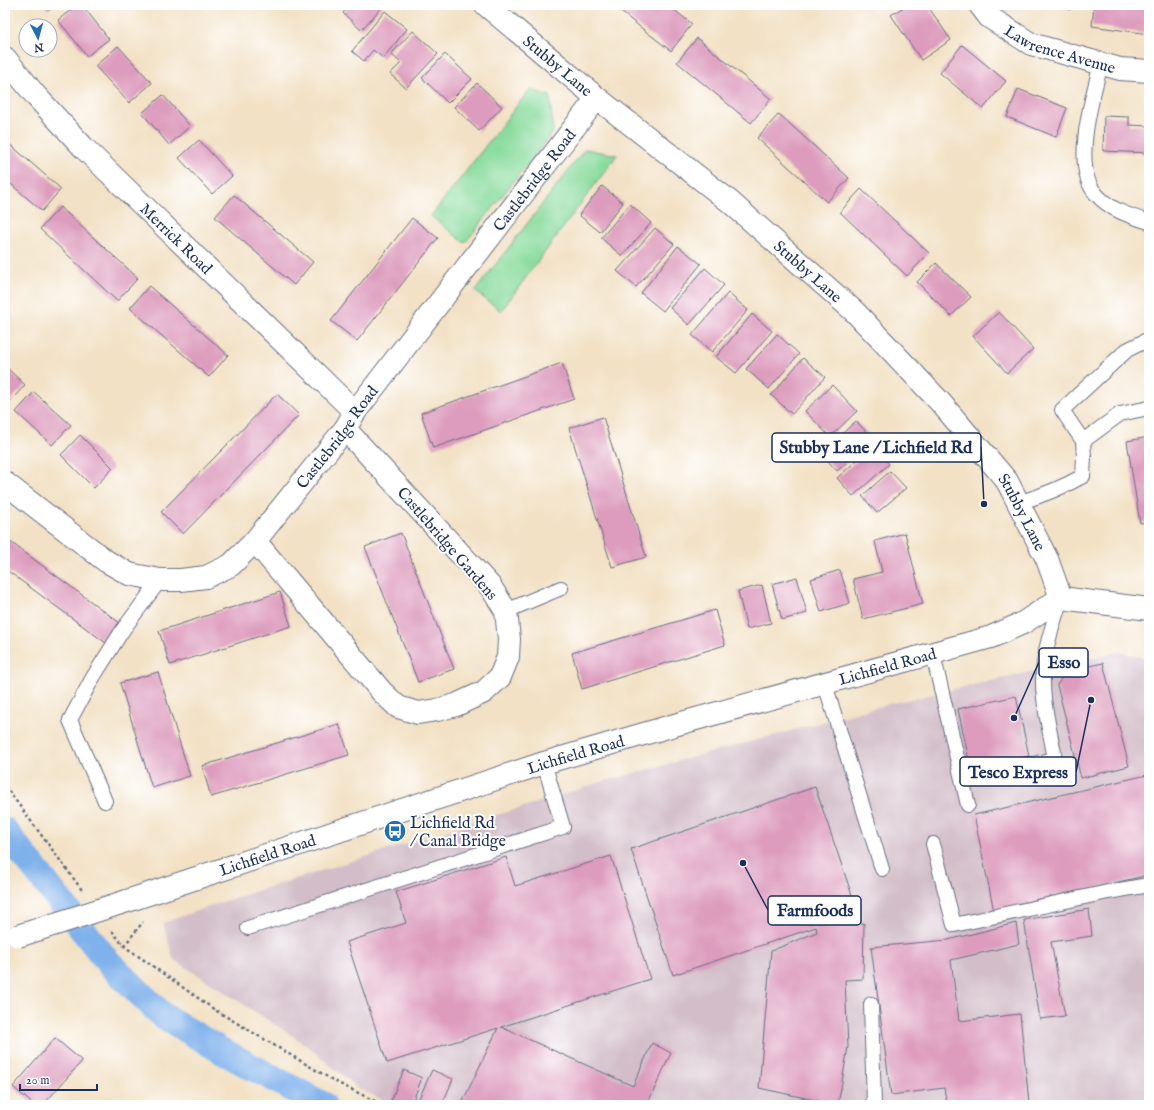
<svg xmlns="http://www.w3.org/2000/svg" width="1154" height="1110" font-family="'IM FELL English',serif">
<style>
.industrial{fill:#d2bdc8}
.green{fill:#8adc9d;stroke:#52867e}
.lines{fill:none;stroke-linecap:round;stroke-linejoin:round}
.canal{stroke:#7fb1eb;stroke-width:27}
.building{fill:#dd9cbd}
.service-casing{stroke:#666d82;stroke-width:16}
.minor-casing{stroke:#666d82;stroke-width:24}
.tertiary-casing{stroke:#666d82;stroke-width:24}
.primary-casing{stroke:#666d82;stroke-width:24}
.path{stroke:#666d82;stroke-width:2.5;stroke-dasharray:3 3;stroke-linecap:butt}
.service{stroke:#fff;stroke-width:14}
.minor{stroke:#fff;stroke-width:22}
.tertiary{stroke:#fff;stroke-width:22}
.primary{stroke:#fff;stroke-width:22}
.primary-bridge-casing{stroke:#666d82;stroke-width:24;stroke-linecap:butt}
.primary-bridge{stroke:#fff;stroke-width:22}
.labels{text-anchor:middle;stroke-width:4;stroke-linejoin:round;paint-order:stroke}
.street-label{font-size:16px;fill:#1b2f5e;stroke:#fff}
.poi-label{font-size:16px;fill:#1b2f5e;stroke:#fff;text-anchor:start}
.leader{fill:none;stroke:#1b2f5e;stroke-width:1.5}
.callout-dot{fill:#1b2f5e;stroke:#fff;stroke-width:1.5}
.callout{fill:#fff;stroke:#1b2f5e;stroke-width:1.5}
.callout-label{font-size:17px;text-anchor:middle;font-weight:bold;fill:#1b2f5e}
</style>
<rect width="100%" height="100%" fill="#fff"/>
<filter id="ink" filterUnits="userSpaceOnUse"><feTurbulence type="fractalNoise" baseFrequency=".025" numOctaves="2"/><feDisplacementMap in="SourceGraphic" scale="8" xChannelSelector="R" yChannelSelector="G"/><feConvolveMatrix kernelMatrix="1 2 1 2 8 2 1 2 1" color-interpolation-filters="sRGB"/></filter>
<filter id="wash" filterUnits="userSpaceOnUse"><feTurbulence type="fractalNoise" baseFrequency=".012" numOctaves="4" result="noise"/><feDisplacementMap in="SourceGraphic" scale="16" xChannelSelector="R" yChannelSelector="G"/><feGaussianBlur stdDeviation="0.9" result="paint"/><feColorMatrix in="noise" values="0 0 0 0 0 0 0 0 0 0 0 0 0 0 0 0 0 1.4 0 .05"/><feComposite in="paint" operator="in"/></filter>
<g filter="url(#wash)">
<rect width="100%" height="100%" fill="#f2e1c4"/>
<path class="industrial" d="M1119,652L1149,659V1105H394L357,1088L305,1044L173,959L163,923L213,905L605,781L889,704Z"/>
<path class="green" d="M530,89L550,96L553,132L465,243L431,216Z
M585,149L617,155L501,311L475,291Z"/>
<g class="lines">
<path class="canal" d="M5,831L108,962L162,1015L222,1051L323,1105"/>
</g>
<g id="blocks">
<path class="building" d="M44,5H54L48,10Z
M77,5H82L109,39L87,56L58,20Z
M335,5H344L339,9Z
M350,5H384L361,30L343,13Z
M612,5H668L692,24L671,51Z
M907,5H927L951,40L921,60L891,15Z
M1062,5H1073L1070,10Z
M1094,5H1149V34L1092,26Z
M385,11L407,29L383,58L373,50L364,61L352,51Z
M413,31L438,54L406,88L390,74L401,63L391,54Z
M697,38L771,99L751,123L677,62Z
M962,45L1006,81L983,109L940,73Z
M118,46L152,83L129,103L95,66Z
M445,54L472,79L448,103L422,78Z
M477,83L502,107L479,131L454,107Z
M1018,89L1067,108L1056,137L1007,117Z
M163,95L190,126L169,145L142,113Z
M779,114L849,178L827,202L757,138Z
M1104,116L1129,117V125L1149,126V153L1103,151Z
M5,140L61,189L42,211L5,179Z
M199,140L232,176L212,194L179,158Z
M602,186L623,203L600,232L579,215Z
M861,189L929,253L907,276L840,212Z
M234,195L313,262L294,285L215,217Z
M630,204L651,223L622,256L601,238Z
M60,207L138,278L117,301L40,229Z
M412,218L438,238L357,341L331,321Z
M655,228L674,244L636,287L617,271Z
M678,246L701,264L663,311L641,293Z
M936,263L971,297L951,316L917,282Z
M705,268L724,285L689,325L670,308Z
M149,286L228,355L209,377L130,308Z
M728,293L748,310L712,352L692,335Z
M999,312L1033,349L1007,373L973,336Z
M752,314L772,331L736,373L716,357Z
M777,334L799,354L769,389L746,369Z
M803,358L825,377L792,414L771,395Z
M562,363L574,399L433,448L421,413Z
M5,366L25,385L5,407Z
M832,385L857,411L830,437L805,411Z
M34,392L71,425L52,445L16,412Z
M277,394L299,415L183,534L161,512Z
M603,417L646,557L612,567L569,428Z
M856,421L873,439L837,471L821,453Z
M80,435L113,468L94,488L61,455Z
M1149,437V522L1140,523L1127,441Z
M873,446L889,464L853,496L837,478Z
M890,471L906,488L877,513L862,496Z
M401,533L454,669L418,682L365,547Z
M905,533L923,604L863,619L853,579L882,572L875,541Z
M5,538L120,623L106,643L5,569Z
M840,570L850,603L821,612L811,579Z
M797,577L807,613L782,620L772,584Z
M762,585L771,623L747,629L738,591Z
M280,592L291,626L170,665L159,631Z
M715,610L725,645L582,689L572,653Z
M1103,663L1129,766L1081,778L1057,685L1066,671Z
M158,672L190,776L152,788L120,683Z
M1016,696L1029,756L971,769L958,709Z
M339,724L349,755L211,797L202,766Z
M1147,775L1149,785V875L994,911L974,815Z
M815,787L858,913L845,917L848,923H864L863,979L845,980L848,1047L838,1105L759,1088L771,951L817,932L816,927L673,975L631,849Z
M611,856L650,979L501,1027L633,1086L652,1043L671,1053L647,1105H461L498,1028L387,1063L347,942L406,923L396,892L506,857L515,886Z
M1089,909L1092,936L1051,942L1065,1016L1040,1019L1024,920Z
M1016,923L1019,944L951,960L959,1021L1020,1014L1029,1103L1018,1105H947L944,1088L891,1095L871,947L948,940Z
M55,1038L82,1061L43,1105H34L13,1087Z
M404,1070L422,1078L411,1105H406L391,1100Z
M432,1070L453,1079L442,1105H416Z"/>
</g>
</g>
<g filter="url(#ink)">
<use href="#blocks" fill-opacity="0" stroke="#666d82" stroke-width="1"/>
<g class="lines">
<g class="service-casing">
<path id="service" d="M1101,64C1093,95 1071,167 1096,194C1110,210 1130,216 1149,222
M1083,441L1120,414L1149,408
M1018,503C1041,496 1062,488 1083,476L1084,457L1083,441L1062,410L1127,350L1149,339
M506,611L561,588
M933,654L968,805
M825,684L882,869
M963,780L1055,759C1051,734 1043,708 1043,683C1042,654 1053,625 1061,598
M105,801L70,720L92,679L122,631L160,580
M933,844L954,925L1108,892L1149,885
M248,928L563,827L544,763
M871,1004L874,1105"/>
</g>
<g class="minor-casing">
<g id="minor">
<path id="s1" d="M980,5L989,17L1031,44L1120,69L1149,71"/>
<path id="s2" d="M5,58L36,96L84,148L355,412"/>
<path id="s3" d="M5,483L106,561L129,574L160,580H181L206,577L231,565L255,541L345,429L355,412L597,98"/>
<path d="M255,541L382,692L398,707L418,713L437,710L456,705L484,692L500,677L508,657L509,639L506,611L490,586L345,429"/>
</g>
</g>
<g class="tertiary-casing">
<g id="tertiary">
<path id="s4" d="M486,5L597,98L729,201L855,312L941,403L1007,481L1047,559L1061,598"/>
</g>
</g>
<g class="primary-casing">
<g id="primary">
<path id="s5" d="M127,901L544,763L678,724L991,637L1023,623L1061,598L1149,609"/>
</g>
</g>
<path class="path" d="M5,786L82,890
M112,931L124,946L215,1010L336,1082L383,1105
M124,946L143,922"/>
<use href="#service" class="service"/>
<use href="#minor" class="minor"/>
<use href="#tertiary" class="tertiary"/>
<use href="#primary" class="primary"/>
<g class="primary-bridge-casing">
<path id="primary-bridge" d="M18,936L127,901"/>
</g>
<use href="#primary-bridge" class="primary-bridge"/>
</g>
</g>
<defs>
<g id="bus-disc" transform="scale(1.15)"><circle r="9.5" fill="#1f6fb2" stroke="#fff"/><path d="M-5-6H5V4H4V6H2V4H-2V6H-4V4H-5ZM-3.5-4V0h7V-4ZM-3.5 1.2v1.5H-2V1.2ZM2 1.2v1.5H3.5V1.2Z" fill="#fff"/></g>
</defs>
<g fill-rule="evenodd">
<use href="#bus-disc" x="395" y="831"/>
</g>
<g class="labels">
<g class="street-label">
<text dy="6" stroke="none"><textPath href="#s1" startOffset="94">Lawrence Avenue</textPath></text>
<text dy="6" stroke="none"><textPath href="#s4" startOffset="94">Stubby Lane</textPath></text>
<text dy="6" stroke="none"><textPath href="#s3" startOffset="750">Castlebridge Road</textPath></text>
<text dy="6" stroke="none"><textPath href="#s2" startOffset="249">Merrick Road</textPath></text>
<text dy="6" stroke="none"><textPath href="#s4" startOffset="418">Stubby Lane</textPath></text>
<text dy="6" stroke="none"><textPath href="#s3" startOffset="426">Castlebridge Road</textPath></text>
<text dy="6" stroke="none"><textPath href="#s4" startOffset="742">Stubby Lane</textPath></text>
<text transform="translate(448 543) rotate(49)" y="6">Castlebridge Gardens</text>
<text dy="6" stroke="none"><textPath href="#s5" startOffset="796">Lichfield Road</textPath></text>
<text dy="6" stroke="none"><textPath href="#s5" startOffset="472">Lichfield Road</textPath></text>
<text dy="6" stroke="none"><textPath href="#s5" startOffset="148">Lichfield Road</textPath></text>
</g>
<g class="poi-label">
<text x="410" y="828">Lichfield Rd<tspan x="410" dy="18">/ Canal Bridge</tspan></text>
</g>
</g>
<path class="leader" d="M984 504L981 447M1014 718L1039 662M1091 700L1076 772M743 863L768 910"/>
<g class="callout-dot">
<circle cx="984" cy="504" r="4"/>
<circle cx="1014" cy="718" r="4"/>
<circle cx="1091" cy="700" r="4"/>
<circle cx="743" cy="863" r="4"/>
</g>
<g class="callout">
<rect x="772" y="433" width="209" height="29" rx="4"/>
<rect x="1039" y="648" width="49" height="29" rx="4"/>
<rect x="960" y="757" width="116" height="29" rx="4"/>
<rect x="768" y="896" width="93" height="29" rx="4"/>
</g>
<g class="callout-label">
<text x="876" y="453">Stubby Lane / Lichfield Rd</text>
<text x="1064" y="668">Esso</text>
<text x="1018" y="778">Tesco Express</text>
<text x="815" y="916">Farmfoods</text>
</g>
<rect width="1154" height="1110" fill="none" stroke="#fff" stroke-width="20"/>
<g transform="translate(38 38) rotate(174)"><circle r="19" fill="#ffffff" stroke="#a4acbf"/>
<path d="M0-3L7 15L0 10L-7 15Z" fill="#1f6fb2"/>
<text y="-6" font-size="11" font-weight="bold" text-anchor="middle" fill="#1b2f5e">N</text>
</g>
<path d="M20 1084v6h77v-6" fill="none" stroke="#1b2f5e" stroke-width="2"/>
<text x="26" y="1084" font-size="12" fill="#1b2f5e" stroke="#ffffff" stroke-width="3" paint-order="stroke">20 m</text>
</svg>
